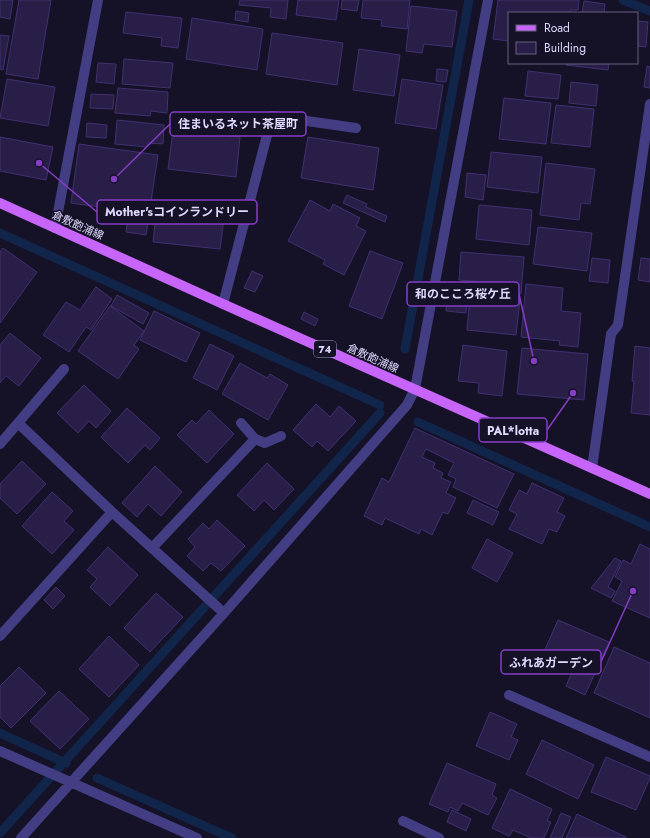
<svg xmlns="http://www.w3.org/2000/svg" width="650" height="838" font-family="Jost,'Noto Sans JP',sans-serif">
<style>
.lines{fill:none;stroke-linecap:round;stroke-linejoin:round}
.stream{stroke:#11254b;stroke-width:9}
.building{fill:#281e47;stroke:#403172}
.minor{stroke:#433e83;stroke-width:10}
.primary{stroke:#c665f7;stroke-width:10}
.labels{text-anchor:middle;stroke-width:3;stroke-linejoin:round;paint-order:stroke}
.shield{fill:#151127;stroke:#a29dbd;stroke-width:1}
.shield-label{font-size:10px;font-weight:bold;fill:#ded9fd}
.street-label{font-size:11px;fill:#ded9fd;stroke:#151127}
.leader{fill:none;stroke:#853dc5;stroke-width:1.5}
.callout-dot{fill:#853dc5;stroke:#151127;stroke-width:1.5}
.callout{fill:#151127;stroke:#853dc5;stroke-width:1.5}
.callout-label{font-size:12px;text-anchor:middle;font-weight:bold;fill:#ded9fd}
</style>
<rect width="100%" height="100%" fill="#151127"/>
<g class="lines">
<path class="stream" d="M623,0L650,11
M0,233L380,405
M405,349L469,0
M418,422L650,527
M0,733L66,763
M97,778L232,838
M0,833L380,413"/>
</g>
<path class="building" d="M0,0H13L10,19L0,17Z
M19,0H51L38,79L6,74Z
M240,0H288L286,19L270,17L271,8L239,5Z
M298,0H339L336,20L296,15Z
M342,0H359L357,11L341,9Z
M363,0H410L407,29L381,26L382,20L361,18Z
M498,0H579L578,10H570V13H509V41L493,39Z
M584,1L605,4L604,13H582Z
M411,6L457,11L452,47L424,44L422,53L406,51Z
M236,11L249,13L248,22L235,20Z
M126,12L182,18L178,48L161,46L162,38L123,33Z
M192,18L263,29L257,70L186,59Z
M637,21L648,22L646,47L637,46Z
M272,33L343,43L337,85L266,74Z
M0,35L9,36L3,70L0,69Z
M359,49L400,55L394,96L353,90Z
M124,59L173,63L170,88L122,84Z
M98,63L116,64L114,84L96,82Z
M566,63H609L608,70L566,65Z
M647,66L650,67V88L644,87Z
M437,69L448,70L446,82L436,81Z
M528,71L561,75L558,99L525,96Z
M7,79L55,87L48,126L0,118Z
M402,79L443,85L436,129L395,123Z
M571,82L598,85L596,106L569,103Z
M118,88L168,92L167,113L151,111L150,116L115,113Z
M91,94L114,95L113,109L90,108Z
M504,98L551,103L546,144L499,139Z
M556,105L594,109L590,147L551,143Z
M117,120L164,125L163,144L148,143L147,147L115,144Z
M87,123L107,125L106,138L86,137Z
M173,130L240,137L236,177L168,169Z
M0,137L53,147L46,180L0,171Z
M308,137L379,148L373,190L301,178Z
M79,144L158,155L146,235L126,232L129,211L71,203Z
M491,152L542,157L538,193L487,187Z
M546,163L595,169L590,204L581,203L579,220L540,215Z
M467,173L486,175L483,200L465,197Z
M347,195L367,204L366,207L387,216L385,222L343,203Z
M310,200L330,211L333,204L360,218L356,226L366,231L344,275L323,264L325,260L288,241Z
M157,203L225,210L220,249L153,242Z
M479,205L532,210L529,245L476,239Z
M538,227L592,233L587,271L533,264Z
M3,248L37,272L0,323V252Z
M370,251L403,263L382,319L349,306Z
M461,252L524,257L521,294L480,291L481,282L459,280Z
M592,258L610,260L608,283L589,281Z
M641,258L650,259V282L638,280Z
M252,271L263,276L255,292L244,288Z
M526,284L563,288L561,311L581,313L578,347L559,345L560,341L521,337Z
M96,287L112,299L91,330L86,327L69,352L43,335L66,302L80,310Z
M448,289L468,291L466,313L446,311Z
M117,295L149,313L143,324L111,306Z
M470,296L520,300L516,335L467,330Z
M110,306L144,331L134,345L139,349L118,379L78,351Z
M154,311L200,333L186,362L140,340Z
M304,312L318,319L315,326L301,319Z
M10,333L41,358L19,386L6,376L0,383V345Z
M210,344L234,356L217,390L193,378Z
M463,345L507,351L502,396L478,393L479,383L458,381Z
M635,346L650,348V415L631,413L634,381H632Z
M522,348L588,354L584,400L517,394Z
M240,363L267,378L270,374L288,385L268,420L222,394Z
M84,385L111,411L96,428L89,421L78,433L57,413Z
M316,404L330,417L339,406L356,421L328,451L317,441L312,447L293,430Z
M127,408L160,438L150,450L145,445L128,463L101,437Z
M209,410L234,434L207,463L177,435L192,420L196,424Z
M415,428L514,474L497,508L453,487L456,479L448,475L454,463L426,449L422,457L435,463L433,468L443,473L441,478L451,482L446,493L456,498L448,514L443,512L432,535L421,529L419,534L385,518L382,525L364,516L382,478L389,482Z
M22,461L46,484L17,514L0,498V484Z
M267,463L294,489L274,510L264,500L254,511L237,495Z
M155,466L182,492L161,516L148,504L137,517L122,503Z
M532,483L564,498L557,512L565,516L557,532L549,529L542,544L509,529L517,514L509,510L519,490L527,494Z
M52,492L73,511L64,521L74,530L52,554L22,526Z
M473,500L499,512L493,525L467,513Z
M217,520L245,546L221,571L211,563L203,571L187,556L195,547L188,539L203,523L209,529Z
M487,539L513,553L497,582L472,568Z
M640,544L650,549V618L612,601L622,581L615,577L623,560L631,564Z
M108,547L138,575L110,606L90,587L97,579L87,570Z
M615,558L621,561L608,587L615,591L611,598L591,588Z
M56,587L65,596L53,609L44,600Z
M156,593L183,617L150,652L124,628Z
M558,620L609,642L585,695L566,686L573,670L542,656Z
M109,636L139,665L109,697L79,669Z
M614,647L650,663V718L594,693Z
M19,667L46,693L11,728L0,717V686Z
M59,691L89,719L60,749L30,721Z
M490,712L517,724L511,737L518,740L509,760L476,746Z
M542,740L594,765L578,799L526,774Z
M606,757L650,776V778L636,810L591,792Z
M447,763L496,784L492,795L497,798L488,815L462,803L458,811L450,807L448,812L429,804Z
M510,789L552,809L547,821L551,822L544,838H531L513,830L509,836L492,828Z
M452,810L471,819L466,831L447,822Z
M561,813L571,817L562,838H550Z
M577,814L626,837V838H566Z"/>
<g class="lines">
<path class="minor" d="M55,228L98,0
M223,304L272,116L356,128
M18,423L64,369
M241,423L255,439
M0,444L18,423L112,512L224,613
M592,468L611,334L618,325L650,104
M152,548L255,439L265,443L281,436
M0,636L112,512
M509,695L650,757
M0,751L197,838
M403,821L439,838
M21,838L224,613L407,405L415,389L488,0"/>
<path class="primary" d="M0,203L223,304L650,494"/>
</g>
<g class="labels">
<rect class="shield" x="314" y="341" width="22" height="16" rx="3"/>
<g class="shield-label">
<text x="325" y="353">74</text>
</g>
<g class="street-label">
<text transform="translate(78 225) rotate(24)" y="4">倉敷飽浦線</text>
<text transform="translate(373 358) rotate(24)" y="4">倉敷飽浦線</text>
</g>
</g>
<path class="leader" d="M114 179L170 124M39 163L97 212M534 361L519 294M573 393L547 430M633 591L601 662"/>
<g class="callout-dot">
<circle cx="114" cy="179" r="4"/>
<circle cx="39" cy="163" r="4"/>
<circle cx="534" cy="361" r="4"/>
<circle cx="573" cy="393" r="4"/>
<circle cx="633" cy="591" r="4"/>
</g>
<g class="callout">
<rect x="170" y="112" width="136" height="24" rx="4"/>
<rect x="97" y="200" width="160" height="24" rx="4"/>
<rect x="407" y="282" width="112" height="24" rx="4"/>
<rect x="479" y="418" width="68" height="24" rx="4"/>
<rect x="501" y="650" width="100" height="24" rx="4"/>
</g>
<g class="callout-label">
<text x="238" y="128">住まいるネット茶屋町</text>
<text x="177" y="216">Mother'sコインランドリー</text>
<text x="463" y="298">和のこころ桜ケ丘</text>
<text x="513" y="435">PAL*lotta</text>
<text x="551" y="667">ふれあガーデン</text>
</g>
<rect x="508" y="12" width="130" height="52" fill="#151127" stroke="#65617d"/>
<rect x="516" y="25" width="20" height="6" fill="#c665f7" stroke="#65617d"/>
<text x="544" y="32" font-size="12" fill="#ded9fd">Road</text>
<rect x="516" y="42" width="20" height="12" fill="#281e47" stroke="#65617d"/>
<text x="544" y="52" font-size="12" fill="#ded9fd">Building</text>
</svg>
